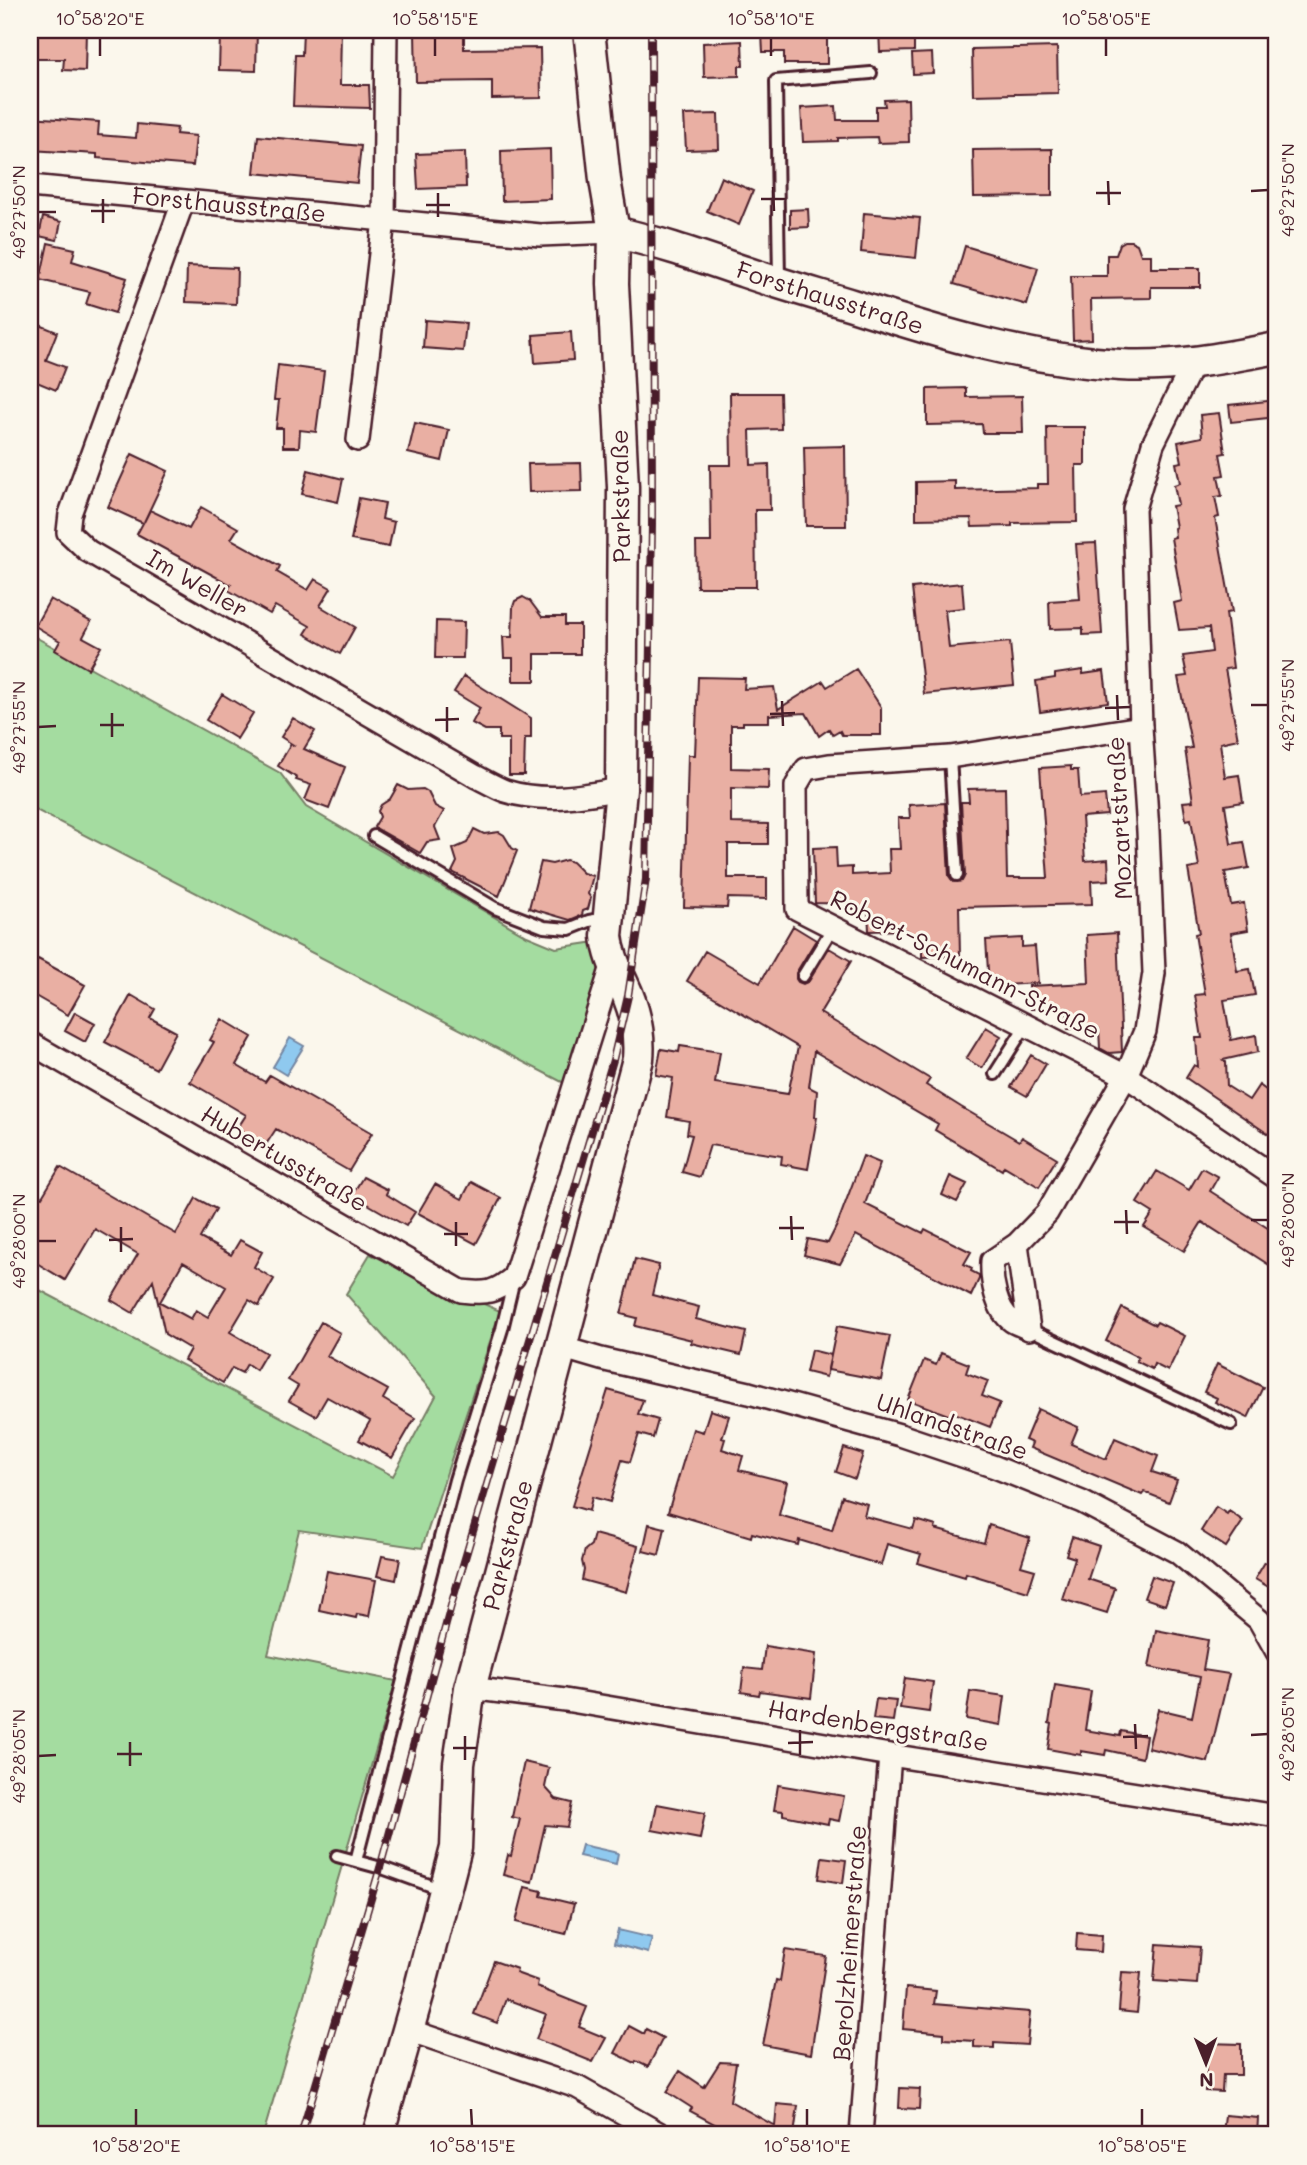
<svg xmlns="http://www.w3.org/2000/svg" width="1307" height="2165" font-family="Mali,sans-serif">
<style>
.green{fill:#a4dca0;stroke:#777e66;stroke-width:2}
.water{fill:#8fc9ef;stroke:#7385a1;stroke-width:2}
.building{fill:#e9afa3;stroke:#4a1f2b;stroke-width:2;fill-rule:evenodd}
.lines{fill:none;stroke-linecap:round;stroke-linejoin:round}
.lane-casing{stroke:#4a1f2b;stroke-width:16}
.street-casing{stroke:#4a1f2b;stroke-width:26}
.secondary-casing{stroke:#4a1f2b;stroke-width:35}
.lane{stroke:#fbf7ec;stroke-width:10}
.street{stroke:#fbf7ec;stroke-width:21}
.secondary{stroke:#fbf7ec;stroke-width:30}
.rail-casing{stroke:#4a1f2b;stroke-width:8}
.rail{stroke:#fbf7ec;stroke-width:5;stroke-dasharray:16;stroke-linecap:butt}
.ticks{fill:none;stroke:#4a1f2b;stroke-width:2.5}
.labels{text-anchor:middle;stroke-width:6;stroke-linejoin:round;paint-order:stroke}
.street-label{font-size:24px;fill:#4a1f2b;stroke:#fbf7ec}
.neatline{fill:none;stroke:#4a1f2b;stroke-width:2.5}
.ticks-label{font-size:18px;text-anchor:middle;fill:#4a1f2b}
</style>
<rect width="100%" height="100%" fill="#fbf7ec"/>
<filter id="ink" filterUnits="userSpaceOnUse"><feTurbulence type="fractalNoise" baseFrequency=".0143" numOctaves="2"/><feDisplacementMap in="SourceGraphic" scale="14" xChannelSelector="R" yChannelSelector="G"/><feConvolveMatrix kernelMatrix="1 2 1 2 8 2 1 2 1" color-interpolation-filters="sRGB"/></filter>
<g filter="url(#ink)">
<path class="green" d="M30,634L280,773L306,807L527,936L556,948L596,942L603,977L564,1083L30,807Z
M370,1254L500,1311L422,1548L299,1530L268,1655L396,1681L263,2135H30V1285L393,1476L436,1396L346,1294Z"/>
<path class="water" d="M290,1038L304,1046L286,1075L273,1067Z
M582,1845L618,1853L616,1864L579,1856Z
M618,1930L652,1938L648,1953L614,1944Z"/>
<path class="building" d="M30,30H86L85,71L63,70L64,59H30Z
M227,30H257L256,71L219,70L220,35L227,36Z
M303,30H341L340,85H369L370,108L293,106L295,55H302Z
M784,30H827V64H784V52H763L762,34L784,33Z
M879,30H914V51L880,52Z
M415,32H464V49L540,48L541,98L492,99V81L416,82Z
M742,41L743,66H739V76L704,77L703,43Z
M1057,47L1058,93L973,95L972,49Z
M932,53L933,73L913,74L912,54Z
M908,99L909,142L878,143L877,137L838,138V141L803,142L801,108L836,106L837,120H876V106H885L884,100Z
M718,114L719,149L686,150L684,115Z
M30,117L99,122L98,135L136,138L137,124L177,128L176,134L196,136L193,166L97,158V154L30,150Z
M258,136L361,146L357,183L254,173Z
M550,149L551,199L502,201L501,151Z
M1052,149V196L974,197L973,150Z
M465,152L466,187L418,189L416,154Z
M721,177L753,191L739,225L707,211Z
M808,209L809,227L790,228V210Z
M864,213L920,218L916,258L861,252Z
M43,217L61,222L57,240L39,236Z
M1125,241H1131L1137,244L1141,255H1151V268H1200V287H1151V298L1091,299L1092,339L1073,340L1071,276H1107V255H1116L1120,244Z
M48,243L75,249L72,261L127,278L115,313L86,304L90,292L40,280Z
M965,246L1038,268L1027,305L954,284Z
M187,266L237,268L236,304L186,302Z
M425,320L466,323L463,351L423,348Z
M30,321L57,332L46,360L65,367L56,390L37,382L30,398Z
M571,332L573,360L535,363L533,335Z
M278,365L324,371L316,432L300,430L299,447H283V428H276L279,400H274Z
M966,388V397L1022,396L1023,433H983L982,424L927,425V389Z
M730,393H780L781,429L750,430L751,465L769,464L770,510H755L756,587H697L696,542H711L710,465H731Z
M1277,400V417L1231,422L1229,405Z
M1219,413L1225,453L1220,454L1224,475L1218,476L1222,496L1215,497L1219,517L1215,518L1232,612L1226,613L1233,668L1225,669L1238,739L1220,743L1225,777L1239,775L1243,802L1225,805L1231,844L1244,842L1249,868L1225,872L1231,905L1244,903L1248,930L1231,933L1237,971L1250,969L1255,995L1224,1000L1231,1040L1256,1035L1258,1052L1223,1060L1226,1062L1227,1086L1249,1100L1259,1085L1277,1098V1140L1186,1078L1194,1065L1198,1067L1196,1038H1202L1195,995L1205,994L1195,934L1199,933L1188,869L1199,867L1191,819L1186,820L1183,802L1193,801L1185,749L1192,748L1178,677L1187,676L1183,656L1212,652L1209,628L1179,630L1174,603L1182,601L1171,538L1175,537L1174,528L1176,527L1172,506L1178,505L1174,485L1180,483L1176,463L1182,462L1178,442L1202,437L1200,415Z
M415,423L449,430L442,461L408,453Z
M1047,427H1085V465H1076L1077,522L1012,523V526L972,527L971,518L916,519V482L955,481V490L1037,488V484H1048Z
M845,446L846,526H806L804,447Z
M132,454L168,471L144,522L150,510L189,529L201,507L238,528L231,539L280,566L277,572L308,590L315,579L331,588L320,606L355,627L340,654L305,634L310,626L275,606L270,614L228,590L231,585L137,534L143,523L108,507Z
M581,463L582,491L529,492L528,464Z
M308,470L343,479L338,502L302,494Z
M359,498L385,503L382,519L394,522L389,547L351,540Z
M1096,543L1102,634L1083,635V628L1050,629L1049,601L1080,599L1076,544Z
M962,583L964,608L945,610L949,648L1010,642L1014,685L924,694L912,588Z
M523,597L530,601L542,617H565V625H580V654H535V681H513V658H504L503,637H512L513,607L515,601Z
M50,599L91,622L83,637L101,647L88,669L55,650L60,641L35,626Z
M436,621L464,622L463,658H435Z
M856,669L881,707V735H842L840,731L833,735L829,729L819,736L806,713L769,715V722H743V725H731V768L769,769L768,789L731,788V823L768,824V844H728V878H767V899L728,898L727,908L684,907L688,755H695L698,677L745,678L744,689L774,687L778,709L823,681L827,687Z
M1083,670V674L1104,671L1108,702L1040,712L1036,681L1055,678V674Z
M464,676L531,718V738H525L524,775H509V739H499V730H485L472,723L480,708L454,692Z
M222,694L253,713L237,739L206,720Z
M293,718L315,731L304,749L345,767L329,809L305,800L311,785L296,780L297,778L278,766L291,744L295,746L281,737Z
M1071,766V770H1078L1080,797L1105,795L1107,815L1082,817L1085,861L1108,859L1109,880L1091,881L1092,904L959,907L960,956L922,957V935H907V930L869,931L868,908L853,909V904L815,903L813,848L836,847L837,868L852,867V875L890,873L889,849H900L898,818H910L909,805L945,803L949,876L954,882L962,881L965,875L961,802H969L968,789L1005,788L1007,878H1048L1040,768Z
M398,785L408,790L423,789L428,792L435,806L444,811L435,827L440,840L427,842L420,853L374,827L380,817L378,811L381,805L390,799Z
M474,829L484,834L499,832L504,835L512,848L517,851L499,896L452,872L457,862L453,849L467,843Z
M566,860L572,862L583,873L593,876L588,894L591,898L588,909L583,911L582,915L570,920L529,908L541,862L552,864Z
M793,926L816,940L796,973V979L798,982L803,984L809,981L829,948L851,961L820,1013L930,1079L926,1085L961,1107L1019,1141L1022,1137L1057,1158L1039,1187L1004,1166L1002,1170L935,1130L938,1124L814,1051L809,1087L817,1091L815,1117H817L808,1169L781,1164L782,1156L710,1145L700,1177L682,1172L692,1135L687,1134L689,1121L667,1117L673,1078L656,1075L661,1049L679,1052L680,1046L720,1052L715,1083L788,1094L798,1047L687,981L705,951L760,983Z
M1117,933L1122,1052L1109,1053L1100,1048L1099,1029H1068L1067,1008L1031,1009L1029,986L1089,983L1087,935Z
M1022,938V947L1035,946L1038,983L989,986L986,940Z
M38,959L85,985L68,1015L30,993V973Z
M131,995L155,1009L150,1018L176,1032L156,1069L105,1042Z
M75,1012L95,1023L85,1042L65,1031Z
M222,1019L252,1037L236,1065L265,1082L270,1075L372,1133L349,1171L276,1129L265,1146L237,1129L246,1115L190,1082L214,1042L210,1040Z
M986,1027L1001,1036L982,1068L966,1059Z
M1031,1055L1046,1064L1027,1096L1011,1087Z
M863,1156L880,1163L865,1204L923,1233L925,1229L971,1252L964,1264L972,1268L971,1271L979,1275V1279L971,1296L856,1235L840,1264L804,1255L808,1239L828,1243L837,1225Z
M60,1167L176,1234L196,1198L216,1209L200,1238L231,1255L240,1240L262,1252L254,1267L274,1279L259,1306L249,1300L230,1332L266,1353L256,1370L247,1364L242,1373L232,1368L223,1383L184,1360L190,1349L165,1334L153,1280L133,1313L111,1300L138,1254L95,1229L65,1280L30,1259V1190L42,1197ZM183,1262L226,1287L208,1317L196,1310L191,1319L160,1302Z
M1202,1168L1218,1177L1210,1191L1277,1234V1270L1202,1222L1184,1251L1144,1227L1153,1213L1137,1203L1157,1171L1189,1190Z
M950,1176L967,1184L957,1202L942,1195Z
M363,1177L388,1190L386,1194L415,1212L406,1226L352,1195Z
M471,1182L501,1198L476,1244L418,1213L435,1184L462,1199Z
M635,1259L659,1265L652,1295L699,1307L696,1319L746,1332L741,1355L691,1343L692,1340L635,1326L637,1318L621,1314Z
M1122,1308L1155,1325L1157,1322L1185,1336L1168,1371L1154,1364L1152,1369L1136,1361L1138,1357L1106,1341Z
M321,1322L340,1333L327,1356L388,1390L383,1399L415,1418L392,1458L359,1440L370,1421L327,1397L316,1416L289,1401L298,1386L288,1380Z
M837,1326L890,1336L881,1380L828,1370Z
M811,1350L831,1355L826,1377L806,1372Z
M941,1353L969,1364L966,1373L988,1381L982,1396L1000,1403L990,1427L952,1412L951,1416L908,1400L924,1360L936,1365Z
M1217,1364L1263,1387L1248,1418L1215,1402L1217,1398L1204,1392Z
M608,1390L643,1400L638,1414L658,1420L653,1438L639,1434L630,1462L622,1460L610,1502L592,1497L589,1511L572,1506Z
M1038,1409L1078,1427L1071,1444L1106,1459L1115,1438L1158,1456L1152,1472L1177,1480L1169,1502L1144,1492L1142,1495L1030,1448L1032,1443L1025,1440Z
M710,1410L729,1416L722,1438L725,1439L722,1449L743,1456L739,1470L787,1482L779,1515L832,1530L842,1496L867,1504L864,1516L913,1529L916,1520L936,1526L935,1529L984,1543L989,1525L1030,1538L1021,1566L1035,1570L1028,1592L966,1573L965,1577L918,1563L921,1554L887,1544L881,1565L799,1540L798,1545L752,1533L751,1537L668,1512L693,1429L703,1432Z
M844,1448L863,1454L855,1479L836,1472Z
M1216,1507L1227,1514L1229,1511L1243,1521L1226,1547L1201,1531Z
M649,1524L665,1528L659,1555L643,1551Z
M594,1534L638,1546L626,1592L582,1580L584,1570L582,1561L585,1550L591,1545Z
M1072,1537L1099,1546L1088,1579L1115,1588L1107,1613L1062,1599L1075,1558L1066,1555Z
M382,1556L400,1559L396,1580L377,1576Z
M1265,1562L1277,1569V1592L1255,1579Z
M327,1571L376,1580L369,1616L357,1614L356,1618L319,1610Z
M1152,1576L1173,1583L1165,1605L1144,1598Z
M1156,1630L1208,1640L1203,1670L1229,1674L1208,1762L1148,1748L1158,1709L1192,1717L1200,1677L1149,1667Z
M765,1646L816,1654L811,1698L760,1691L759,1695L741,1692L744,1668L762,1670Z
M905,1678L933,1682L929,1712L900,1708Z
M1055,1685L1091,1691L1085,1730L1120,1736L1121,1731L1146,1736L1142,1758L1106,1750L1105,1755L1081,1751V1755L1048,1749L1052,1724L1049,1723Z
M970,1691L1005,1696L1001,1725L966,1719Z
M876,1699L896,1701L893,1721L873,1719Z
M524,1762L549,1768L545,1787L556,1799L572,1803L567,1827L545,1825L532,1882L503,1875L508,1855L511,1856L520,1819L512,1817Z
M778,1785L844,1796L839,1821L829,1819L828,1824L783,1815V1811L774,1810Z
M657,1804L705,1813L700,1839L652,1830Z
M822,1857L846,1860L843,1883L819,1879Z
M525,1887L542,1891L541,1896L574,1904L566,1934L516,1922Z
M1077,1933L1102,1935L1101,1952L1076,1950Z
M1157,1944L1200,1947L1197,1984L1154,1981Z
M785,1950L826,1956L811,2054L763,2045L776,1980L780,1981Z
M494,1961L517,1969L516,1973L538,1981L537,1987L587,2007L579,2027L606,2038L593,2062L536,2039L546,2014L506,1999L497,2023L474,2014Z
M1122,1972L1141,1973L1137,2013L1119,2011Z
M906,1988L936,1991L934,2004L1030,2012L1027,2045L994,2043V2048L974,2047V2041L944,2039V2033L903,2029Z
M629,2026L644,2034L646,2029L663,2038L648,2067L636,2061L635,2063L615,2053Z
M1207,2043L1241,2044V2075H1223L1222,2092L1205,2091Z
M720,2062L736,2063L730,2101L775,2126L777,2104L798,2106L794,2135H735L690,2111L692,2108L667,2092L680,2071L704,2087Z
M900,2088L920,2089L919,2109L899,2108Z
M1225,2115L1258,2118L1257,2135H1223Z"/>
<g class="lines">
<g class="lane-casing">
<path id="lane" d="M779,280L776,81L871,73
M950,757L957,875
M374,836L495,908L544,927L569,929L589,921L606,918
M803,976L833,927
M995,1074L1026,1025
M1029,1329L1231,1424
M337,1856L385,1869L443,1890
M356,1861L455,1480L502,1329L514,1279"/>
</g>
<g class="street-casing">
<g id="street">
<path id="s1" d="M30,186L540,235L614,232"/>
<path d="M183,202L70,514L68,532L88,551L475,776C485,781 495,787 505,791C544,803 582,796 621,789"/>
<path d="M358,440L384,220L386,30"/>
<path d="M1141,727L950,757L829,765L806,769L796,786L797,909L1126,1076L1277,1178"/>
<path d="M30,1043L461,1291C486,1294 495,1293 514,1277L613,963"/>
<path d="M1017,1244L1029,1329C1023,1326 1017,1324 1012,1321C996,1310 991,1280 992,1261L1017,1244L1047,1213L1126,1076L1145,1031L1154,973L1148,831L1141,727L1134,509L1153,444L1193,364"/>
<path d="M560,1347L601,1359L749,1393L900,1435L995,1467L1082,1502L1177,1552L1259,1620L1277,1652"/>
<path d="M470,1688L565,1700L890,1755L1277,1816"/>
<path d="M408,2030L577,2087L662,2135"/>
<path d="M861,2135L890,1755"/>
</g>
</g>
<g class="secondary-casing">
<g id="secondary">
<path id="s2" d="M614,232C659,242 701,257 745,272C780,284 816,294 852,305C939,333 1027,360 1120,365C1173,368 1225,358 1277,348"/>
<path id="s3" d="M378,2135L418,1995L456,1848L459,1764L470,1688L638,1059C640,1037 636,1015 627,993C619,974 609,957 607,936L621,789L623,487L613,284L614,232L605,180L589,30"/>
</g>
</g>
<use href="#lane" class="lane"/>
<use href="#street" class="street"/>
<use href="#secondary" class="secondary"/>
<g class="rail-casing">
<path id="rail" d="M301,2135L380,1868L452,1602L613,1060L628,996L646,879L652,525L651,30"/>
</g>
<use href="#rail" class="rail"/>
</g>
</g>
<path class="ticks" d="M100,38V56M435,38V56M771,38V56M1106,38V56M1108,181L1109,205M773,187L774,211M1251,191L1268,190M438,193V217M1096,193H1121M103,199V223M761,199H786M426,205H450M91,211H115M38,212H56M1117,695L1118,720M782,701L783,726M1251,705H1268M447,707V732M1105,708L1130,707M112,713V737M770,714L795,713M435,720L459,719M100,725H124M38,727L56,726M1126,1210L1127,1234M791,1216L792,1240M1251,1220H1268M456,1222V1246M1114,1222H1139M121,1227V1252M779,1228H804M444,1234H468M109,1240L133,1239M38,1241H56M1135,1724L1136,1749M800,1730V1755M1251,1735L1268,1734M465,1736V1760M1123,1737L1148,1736M130,1742V1766M788,1743L813,1742M453,1748H477M117,1754H142M38,1756L56,1755M136,2109V2126M471,2109L472,2126M807,2109V2126M1142,2109V2126"/>
<g class="labels">
<g class="street-label">
<text dy="8" stroke="none"><textPath href="#s1" startOffset="200">Forsthausstraße</textPath></text>
<text dy="8" stroke="none"><textPath href="#s2" startOffset="226">Forsthausstraße</textPath></text>
<text transform="translate(621 496) rotate(-91)" y="8">Parkstraße</text>
<text transform="translate(197 584) rotate(30)" y="8">Im Weller</text>
<text transform="translate(1120 818) rotate(-93)" y="8">Mozartstraße</text>
<text transform="translate(965 965) rotate(27)" y="8">Robert-Schumann-Straße</text>
<text transform="translate(284 1159) rotate(30)" y="8">Hubertusstraße</text>
<text transform="translate(952 1427) rotate(19)" y="8">Uhlandstraße</text>
<text dy="8" stroke="none"><textPath href="#s3" startOffset="606">Parkstraße</textPath></text>
<text transform="translate(878 1726) rotate(9)" y="8">Hardenbergstraße</text>
<text transform="translate(850 1943) rotate(-86)" y="8">Berolzheimerstraße</text>
</g>
</g>
<rect width="1307" height="2165" fill="none" stroke="#fbf7ec" stroke-width="77"/>
<g transform="translate(1206 2063) rotate(179)" stroke="#fbf7ec" stroke-width="5" paint-order="stroke">
<path d="M0-5L12 26L0 18L-12 26Z" fill="#4a1f2b"/>
<text y="-10" font-size="19" font-weight="bold" text-anchor="middle" fill="#4a1f2b">N</text>
</g>
<rect x="38" y="38" width="1230" height="2088" class="neatline"/>
<g class="ticks-label">
<text x="100" y="25">10°58'20"E</text>
<text x="435" y="25">10°58'15"E</text>
<text x="771" y="25">10°58'10"E</text>
<text x="1106" y="25">10°58'05"E</text>
<text transform="translate(1288 190) rotate(-90)" y="6">49°27'50"N</text>
<text transform="translate(19 212) rotate(-90)" y="6">49°27'50"N</text>
<text transform="translate(1288 705) rotate(-90)" y="6">49°27'55"N</text>
<text transform="translate(19 727) rotate(-90)" y="6">49°27'55"N</text>
<text transform="translate(1288 1220) rotate(-90)" y="6">49°28'00"N</text>
<text transform="translate(19 1241) rotate(-90)" y="6">49°28'00"N</text>
<text transform="translate(1288 1734) rotate(-90)" y="6">49°28'05"N</text>
<text transform="translate(19 1756) rotate(-90)" y="6">49°28'05"N</text>
<text x="136" y="2152">10°58'20"E</text>
<text x="472" y="2152">10°58'15"E</text>
<text x="807" y="2152">10°58'10"E</text>
<text x="1142" y="2152">10°58'05"E</text>
</g>
</svg>
